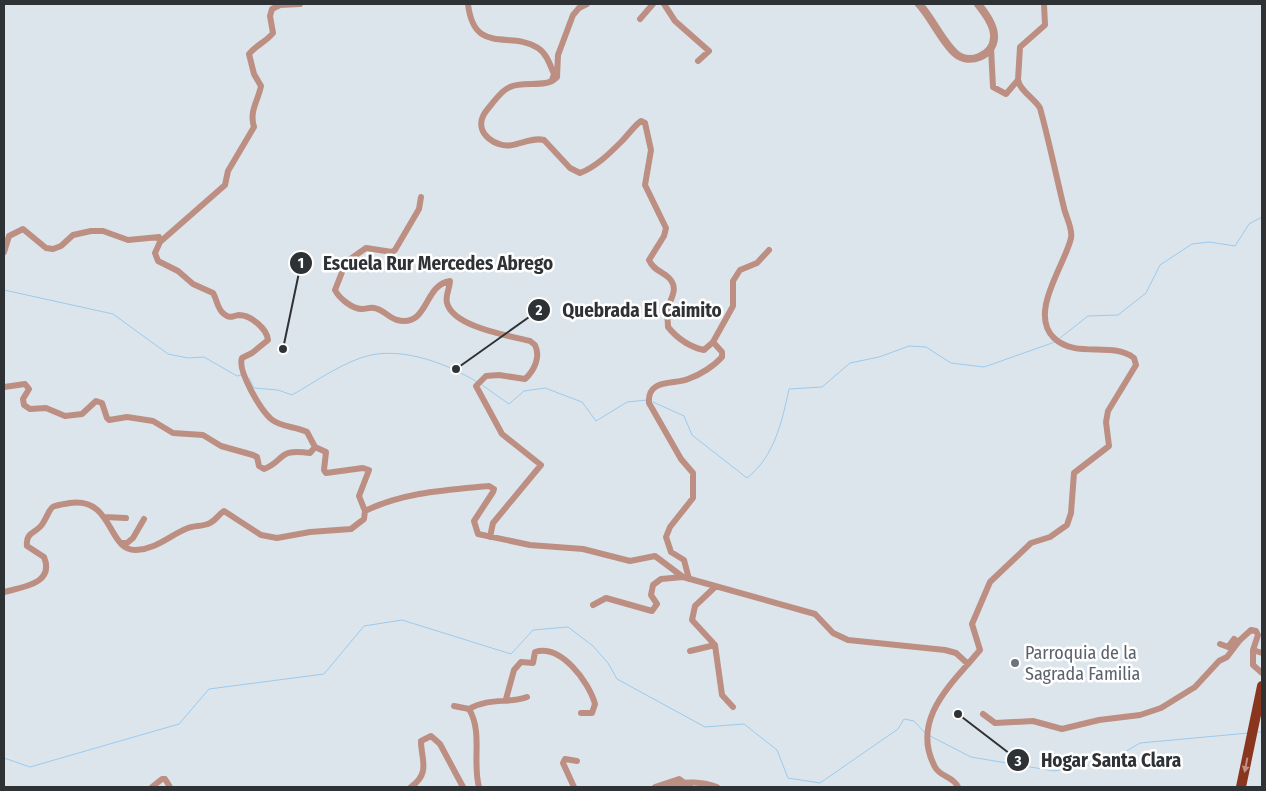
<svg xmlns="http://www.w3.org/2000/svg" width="1266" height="791" font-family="'Fira Sans Condensed',sans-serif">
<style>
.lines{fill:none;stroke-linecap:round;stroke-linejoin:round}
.stream{stroke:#9ccaed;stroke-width:1}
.minor{stroke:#bc8f82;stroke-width:6}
.tertiary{stroke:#bc8f82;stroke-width:8}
.trunk{stroke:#8a361e;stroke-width:10}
.oneway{fill:#bf9083}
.worship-dot{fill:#6b7280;stroke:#fff;stroke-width:2}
.labels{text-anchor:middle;stroke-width:5;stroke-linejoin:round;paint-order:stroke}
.worship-label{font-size:18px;fill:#5b616d;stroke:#fff;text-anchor:start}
.leader{fill:none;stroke:#2f3235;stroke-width:2}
.callout-dot{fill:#2f3235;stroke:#fff;stroke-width:2}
.mark-label{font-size:15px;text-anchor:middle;font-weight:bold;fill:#fff}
.callout-label{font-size:19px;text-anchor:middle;font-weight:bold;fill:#2f3235;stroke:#fff;stroke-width:5;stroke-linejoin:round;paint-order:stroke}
</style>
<rect width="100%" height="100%" fill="#dde5ec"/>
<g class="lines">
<path class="stream" d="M4,290L113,314L168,354L188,358L204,357L237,376L242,375
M1060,338L1088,316L1118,315L1146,293L1160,265L1192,244L1209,242L1235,246L1249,224L1262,217
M249,378L254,388L278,390L292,395C317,381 344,361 371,355C406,348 448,364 477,382
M482,385L509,404L524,391L545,388L582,402L596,421L627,402L647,400
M653,402L684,416L692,435L747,478C774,457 782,422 789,389L822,387L850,363L879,357L909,346L926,347L951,363L984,367L1055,342
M1257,732H1262
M930,736L971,757L1054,771L1108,762L1140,743L1249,733
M4,758L30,767L179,724L209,689L324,674L364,626L402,620L511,654L533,630L568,627L593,646L608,663L617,679L705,727L744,724L777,750L788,778L820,783L898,729L904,719L914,721L925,733"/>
<path class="minor" d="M300,4L280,5L272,9L270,16L273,33C266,42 256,45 249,54L254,74L261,86C258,101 249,111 254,127L228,171L225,185L160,242L155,253L158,261L178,271L193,284L213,293C217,299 217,309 224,314C230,319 232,316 239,315C251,315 267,329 268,340L252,353L242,358C237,371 261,410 271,419C282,428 295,426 307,432L315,447L326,452L324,470L326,473L363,468L369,470L359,496L365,511C404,492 447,490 489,486L494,489L493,492L474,521L478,534L530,545L583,549L630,561L655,556L683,577L815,614L833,633L848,640L945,650L956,653L968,664C942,693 913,726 935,767C940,777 953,776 958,787
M468,4C474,56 510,30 538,48C547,54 550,65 554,74L552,80
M587,4L579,8L573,15L558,55L557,77C547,89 523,80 510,87C502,90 496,99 491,105C485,112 479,119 482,129C484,136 492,142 499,144C514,150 529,136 544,140L570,168L580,173C596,167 610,153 622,141C628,135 634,126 641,121L645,123L651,150L645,185L666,228L664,236L649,260C654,271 662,271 669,278C680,289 669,300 667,311C667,316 668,322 668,327C677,338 690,347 704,350L713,342
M664,4L675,21L709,51L698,61
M640,19L653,4
M991,48L993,87L1006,94L1018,80
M421,197L419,209L395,250L392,252L366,248L346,262L335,290C339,298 352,309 362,309C366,309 370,307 374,308C383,309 389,318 397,320C429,328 423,285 450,281C450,287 445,296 447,303C453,327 510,336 530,341L535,345C541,357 534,371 525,379L499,375L486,376L476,386L502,434L541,465L493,523L490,537
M4,252L9,236L23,229L46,248L53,249L61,246L73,235L91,231H103L128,240L159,237L160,242
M4,387L25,384L29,389L23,399L24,405L30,409L46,408L65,416L82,414L96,401L102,403L107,418L109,420L127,417L153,421L173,433L203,435L221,446L253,455L257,457L259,466L264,469C285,461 277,448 310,453L315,447
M104,517L126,518
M121,543H127L133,538L144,519
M689,579L684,560L671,552L666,537L670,527L693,498V473L681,459L649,403C647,378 675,385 688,379C700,375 714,366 722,357V352L713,342L733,306V281L740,270L757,263L769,250
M715,587L695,606L692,620L715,645L722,695L733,707
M4,592C22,587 55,584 44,557L27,546C25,531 38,533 43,523C54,505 46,507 70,503C114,497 107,551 136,550C157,549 170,535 188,528C195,525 203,527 210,523C216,520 219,514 224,511L261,535L277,538L310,532L351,529L364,519L365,511
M593,605L606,598L652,611L657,604L651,595L653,585L661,579L683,577
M1220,644L1228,647L1234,639L1238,642
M690,651L715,645
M1262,653L1253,650V665L1262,673
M968,664L980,650L972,624L990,582L1031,543L1050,537L1067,525L1071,513L1074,473L1109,446L1106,422L1108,411L1136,365L1134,358C1112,341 1076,359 1054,338C1028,313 1065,265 1071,238C1073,229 1066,217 1064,208C1056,175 1049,141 1040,108C1034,98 1020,91 1018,80L1020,47L1045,25L1044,4
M506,699L514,670L521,662L533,663L535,652C561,644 589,682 595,704L592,713H581
M454,706L469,709C483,732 472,762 479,787
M469,709C489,697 510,704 527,697
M983,714L995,723L1033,721L1062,729L1099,720L1140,715L1161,708L1195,687L1219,661L1227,657L1240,640L1251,630L1256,631L1258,635L1253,650
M152,787L162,779H165L170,787
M411,787C431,773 421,759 421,741L431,736L440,744L463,787
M574,787L563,763L565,759L577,761
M655,787L679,779L690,787
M670,787C684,780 703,782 717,787"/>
<path class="tertiary" d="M919,4C932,18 942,42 956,54C969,65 993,56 994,38C995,26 985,13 978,4"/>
<path class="trunk" d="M1241,787L1262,686"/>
</g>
<defs><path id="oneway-solid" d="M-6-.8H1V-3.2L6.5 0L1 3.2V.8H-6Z" transform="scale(1.25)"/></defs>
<use class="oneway" href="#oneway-solid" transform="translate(1246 765) rotate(101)"/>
<circle class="worship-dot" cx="1015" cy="663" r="5"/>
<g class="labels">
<g class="worship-label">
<text x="1025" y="659">Parroquia de la<tspan x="1025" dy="21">Sagrada Familia</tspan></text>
</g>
</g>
<path class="leader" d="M283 349L301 263M456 369L539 310M958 714L1018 760"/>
<g class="callout-dot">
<circle cx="283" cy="349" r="5"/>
<circle cx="456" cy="369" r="5"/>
<circle cx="958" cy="714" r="5"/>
<circle cx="301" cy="263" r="12"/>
<circle cx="539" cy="310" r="12"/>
<circle cx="1018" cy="760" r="12"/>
</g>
<g class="mark-label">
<text x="301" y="268">1</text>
<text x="539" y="315">2</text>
<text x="1018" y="766">3</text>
</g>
<g class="callout-label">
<text x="438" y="270">Escuela Rur Mercedes Abrego</text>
<text x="642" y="317">Quebrada El Caimito</text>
<text x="1111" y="767">Hogar Santa Clara</text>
</g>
<rect width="1266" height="791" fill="none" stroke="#2f3235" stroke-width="10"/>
</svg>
